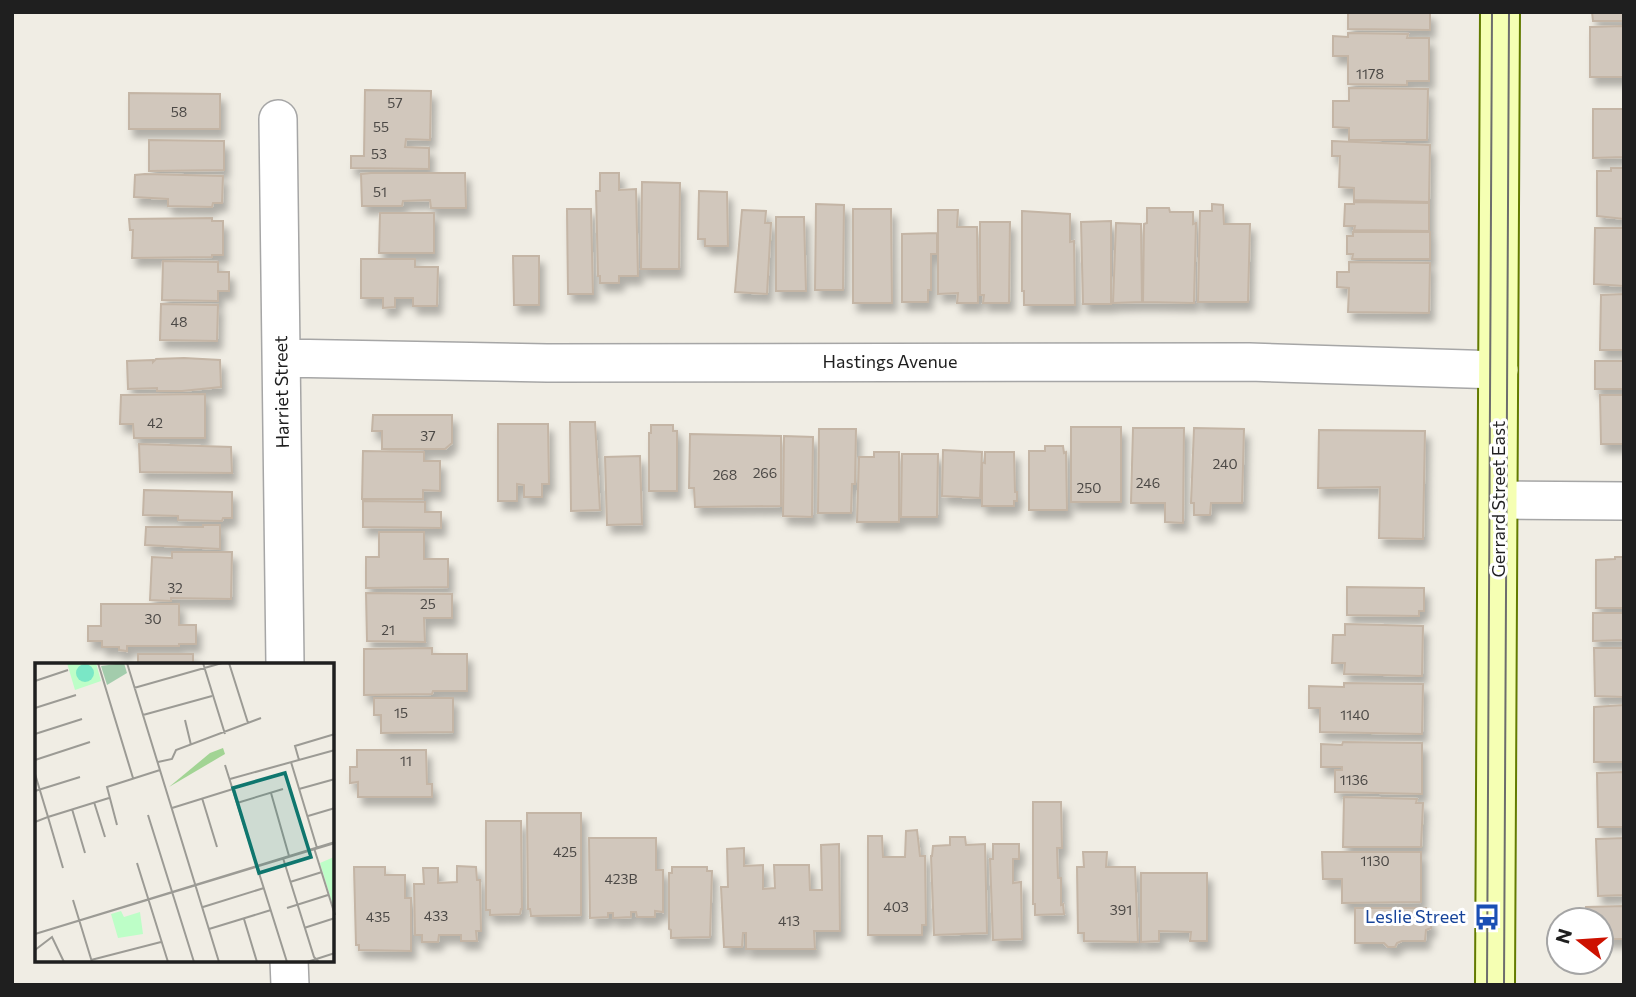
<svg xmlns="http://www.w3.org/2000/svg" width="1636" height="997" font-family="Commissioner,sans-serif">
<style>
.building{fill:#d1c7bc;stroke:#c4b5a5;stroke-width:2;filter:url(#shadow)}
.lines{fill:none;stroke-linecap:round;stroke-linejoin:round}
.minor-casing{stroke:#a6a6a6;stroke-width:40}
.secondary-casing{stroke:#637b00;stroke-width:42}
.minor{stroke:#fff;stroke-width:37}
.secondary{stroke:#f5ffb3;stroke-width:38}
.tram{stroke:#6d6d6d;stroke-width:2}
.labels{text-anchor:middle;stroke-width:6;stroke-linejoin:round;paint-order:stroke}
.number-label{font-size:14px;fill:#4c4946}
.street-label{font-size:18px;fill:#1f1f1f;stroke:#fff}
.transit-label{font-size:18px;fill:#164399;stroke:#fff;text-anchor:end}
.inset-road{fill:none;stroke:#9c9b95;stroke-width:2}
.view{fill:#0f766e;fill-opacity:0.15;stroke:#0f766e;stroke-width:3.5}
.inset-edge{fill:none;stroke:#1f1f1f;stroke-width:3.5}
</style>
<defs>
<filter id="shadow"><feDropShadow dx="4.5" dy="8" stdDeviation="3.5" flood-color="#0004"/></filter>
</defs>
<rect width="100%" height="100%" fill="#f0ede4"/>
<path class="building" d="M1348,12H1430V30L1348,29Z
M1592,12H1624V21H1593Z
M1624,26V77H1590V27Z
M1348,33L1408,34L1407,38H1429V81H1407V85L1348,84V56H1333V36L1348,37Z
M1349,88L1428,89L1427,140H1349V128L1333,127V101H1349Z
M365,90L431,91L430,140L406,139L405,147L429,148V169L351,168V156H364Z
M129,93L220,94V129H129Z
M1593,109H1624V157L1593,158Z
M149,140L224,141V170L149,171Z
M1332,141L1430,145L1429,202L1354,200V188L1339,187L1340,156H1332Z
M1611,168H1624V219L1597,216V171H1611Z
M371,173H465L466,208H431L430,200L403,201L402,206H362L361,174Z
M600,173H619V190L636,189L638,276H619V283H600V276H598L596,191H600Z
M145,174L223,176L222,203H213L212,207L168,206V199L134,197L135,175Z
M642,182L680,183L679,269H641Z
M699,191L727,192L728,246H705V239H698Z
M1354,202L1429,203V231L1354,230L1355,226H1344L1345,204H1354Z
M816,204L844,205L843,290H815Z
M1212,204L1223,205L1224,224H1250L1248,302H1198L1200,211H1212Z
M1147,208H1169L1170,212H1193V224L1196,223L1194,303L1143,302L1144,224L1147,223Z
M567,209H591L593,294H568Z
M853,209H891L892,303H853Z
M742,210L766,211L765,223H771L767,294L735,292Z
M938,210H958L957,227H977L978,303H957L958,293L938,294Z
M1022,211L1070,214V242L1074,241L1075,305H1024V291H1022Z
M380,213H434V253H379Z
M776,217H804L806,291H776Z
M212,218V221H223V255H212V257L132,258L133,230H130L129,219Z
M1111,221V304H1083L1081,222Z
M980,222H1010L1009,303H983L984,295H980Z
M1116,223L1141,224L1142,302L1113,303Z
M1595,228H1624V286L1594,284Z
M1353,232H1430V259H1352L1353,254H1347V236H1353Z
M937,233V254H931V290H928V302H902V234Z
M513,256H539V305H514Z
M361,259H415V267H438L437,306H413V298H395V307L383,308V298H361Z
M163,261L218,262V272H229V291H218V301L162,300Z
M1349,262L1430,263L1429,313L1348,312L1349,288L1337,287V272H1349Z
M1624,294V350H1600L1601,295Z
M161,304L218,305L217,341L160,340Z
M184,358L220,360L221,387L182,391H157V388L128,389L127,361L153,360V362L156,359Z
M1595,361H1624V389H1595Z
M205,394V438H134L133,424H120L121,395Z
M1600,395H1624V444H1601Z
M373,415H452V443L445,449H382V431H372Z
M570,422H595L600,510L571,511Z
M498,424H548L549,484H542V497H524V485L517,484V501H498Z
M651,425H673V431H677V491H649V433H651Z
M1071,427H1121V502H1071Z
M1133,428H1184L1183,523L1165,522V503H1131Z
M1194,428L1244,429L1242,503H1211L1210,515H1194V503H1191Z
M819,429H856L855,484H852L851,513H818Z
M1319,430L1425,431L1423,539L1379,538L1380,487L1318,488Z
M690,434L781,436V506L695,507L694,488H689Z
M784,436L813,437L812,517L783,516Z
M139,444L231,447L232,473L140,472Z
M1045,446H1063L1064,453L1066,452L1067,510H1029V451H1045Z
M943,450L982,452L980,498L942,496Z
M363,451L424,452V461H440V491L423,490V499H362Z
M874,452H899V522H857L859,457H874Z
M985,452H1014L1015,492H1017V501H1014V506H982V462L985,463Z
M902,454H938L937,517H901Z
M640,456L642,524L607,525L605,457Z
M144,490L232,492V518H223L222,521L178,520V516L143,515Z
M363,501L425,502V512H441V528L363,527Z
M203,525H220V549L145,545L146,527H203Z
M379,532H424V559H448V587L366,588V557H379Z
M172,552H232L231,599L171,598V601L150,600L152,557L172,558Z
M1615,557H1624V608H1596V560L1615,559Z
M1347,587L1424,588V611H1419V616L1347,615Z
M366,593L452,594V618H424L425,642L367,641Z
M101,604H179V625H196V644H179V646H127V651L119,650V647H102V641H88V626H101Z
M1593,613H1624V640L1593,641Z
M1345,624L1423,626L1422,676L1344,674L1345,663H1332L1333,635H1345Z
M432,648V654H467V691H433L432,694L364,695V649Z
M1594,648H1624V697L1595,696Z
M138,654H193V664H138Z
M1344,683L1423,684L1422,734L1320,732V708H1309V686L1344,687Z
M374,698H453V732L381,733V715H374Z
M1624,705V762H1594V707Z
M1343,742L1422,743V794L1335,792V770H1342V767H1321V744L1342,745Z
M357,750H426L427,784H432V797H358V782L350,783V767H357Z
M1624,772V827H1598L1597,773Z
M1344,797L1417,799L1416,803H1423L1421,847H1343Z
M1033,802H1061L1062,848H1057L1058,878H1061V905L1063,904L1064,914L1035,915V904H1033Z
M527,813H581V915L531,916L530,909H528Z
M486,821H521L522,909H521L520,914L490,915V910H486Z
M917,830L920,856H925L926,925H922V935H868V836H882L883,857H905L906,831Z
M950,837H965L966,845L985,844L987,933L934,935L931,856H932L933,846L950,845Z
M589,838H656V870H663V912L655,911V917H637L636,912H631V917L613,918V913H608V917L590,918Z
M1624,838V895L1598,896L1596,839Z
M839,844L840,931H814L815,949H746V933H743L742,947H724L721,887H728L727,849L744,848V866L763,865V889L775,888L774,865H809L810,890H822L821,845Z
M993,844H1019V859H1013V883L1021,882L1022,939L993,940L990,859H993Z
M1083,852H1107L1106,867H1135L1138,942L1084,941V933H1078L1077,867H1084Z
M1322,852H1421V902L1342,903V879H1323Z
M457,866L476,867L477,880H480L481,931H476L477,941H461V935H439L438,942H422V935H415L414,884H424L423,868H438V883L457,882Z
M354,867H385V875H405V898H411V951L359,950V945H356Z
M672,867H707V871H712L710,937L671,938V930L669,929V873H672Z
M1141,873H1207V941H1190L1191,932L1159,931V941L1141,942Z
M1624,906V939H1601V920H1585L1586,907Z
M1355,908H1426V919L1431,921V928L1426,930L1425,941H1402L1397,943L1395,947H1388L1384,943H1355Z"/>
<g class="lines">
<g class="minor-casing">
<path id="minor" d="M278,119L285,664
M282,358L547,363L1249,362L1499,370
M1499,500L1624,501
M289,960L290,985"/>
</g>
<g class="secondary-casing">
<path id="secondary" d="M1495,985L1500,12"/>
</g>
<use href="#minor" class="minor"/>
<use href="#secondary" class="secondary"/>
<path class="tram" d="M1487,985L1492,12
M1504,985L1509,12"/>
</g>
<defs>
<g id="bus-bare" transform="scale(2.1)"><path d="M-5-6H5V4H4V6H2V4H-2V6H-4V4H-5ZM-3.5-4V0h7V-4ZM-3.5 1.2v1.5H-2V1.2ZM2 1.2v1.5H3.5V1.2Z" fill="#1a4fb4" stroke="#fff" stroke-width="2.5" paint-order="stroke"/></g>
</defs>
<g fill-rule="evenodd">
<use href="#bus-bare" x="1487" y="917"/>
</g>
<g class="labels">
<g class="number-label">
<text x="1370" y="79">1178</text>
<text x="395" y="108">57</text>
<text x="179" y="117">58</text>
<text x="381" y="132">55</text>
<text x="379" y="159">53</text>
<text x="380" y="197">51</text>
<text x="179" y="327">48</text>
<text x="155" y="428">42</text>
<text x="428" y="441">37</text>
<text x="1225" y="469">240</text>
<text x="765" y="478">266</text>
<text x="725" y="480">268</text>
<text x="1148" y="488">246</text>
<text x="1089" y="493">250</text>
<text x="175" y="593">32</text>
<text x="428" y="609">25</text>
<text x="153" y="624">30</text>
<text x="388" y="635">21</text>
<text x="401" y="718">15</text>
<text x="1355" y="720">1140</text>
<text x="406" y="766">11</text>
<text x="1354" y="785">1136</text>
<text x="565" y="857">425</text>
<text x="1375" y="866">1130</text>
<text x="621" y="884">423B</text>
<text x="896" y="912">403</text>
<text x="1121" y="915">391</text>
<text x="436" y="921">433</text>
<text x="378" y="922">435</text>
<text x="789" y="926">413</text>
</g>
<g class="street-label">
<text x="890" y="368">Hastings Avenue</text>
<text transform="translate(282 392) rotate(-91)" y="6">Harriet Street</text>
<text transform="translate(1499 499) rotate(-90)" y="6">Gerrard Street East</text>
</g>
<g class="transit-label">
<text x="1466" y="923">Leslie Street</text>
</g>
</g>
<g transform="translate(35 663)">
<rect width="299" height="299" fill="#f0ede4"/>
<path d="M188,85L190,91L134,124L175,90Z" fill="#a2d494"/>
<path d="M89,0L92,10L72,22L66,3Z" fill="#a3ccac"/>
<path d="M32,0H61L66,18L40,27ZM299,194V246L285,200ZM86,248L89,254L105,249L108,271L83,275L76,251Z" fill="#bdfec7"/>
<path d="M41 10a9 9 0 1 1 18 0a9 9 0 1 1-18 0Z" fill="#7ae7c6"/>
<path class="inset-road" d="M63,0L98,115M92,0L184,299M168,0L190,71M194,0L213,60M0,18L33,7M99,25L187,0M0,45L41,32M108,52L177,33M150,57L156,82M0,71L47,56M0,97L55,79M264,97L260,83L300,71M123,99L137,96L141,87L226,55M256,99L282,185M190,102L252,299M0,111L13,154L0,159M195,116L300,87M264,126L300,116M0,128L45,114M236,130L254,193M167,135L182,184M59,139L70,174M202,140L248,126M137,145L198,126M37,146L50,190M113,152L159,299M273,153L300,145M82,162L72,124L125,107M279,185L300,252M248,195L279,294L284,299M102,200L133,299M28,205L13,154L74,135M255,219L287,209M38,237L57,299M168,244L229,225M252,245L293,232M209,256L222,299M269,265L300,255M174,266L236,247M0,271L300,179M0,271L300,180M0,287L17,274L29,299M56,297L126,279M272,299L300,290"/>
<path class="view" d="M250,110L276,194L224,210L198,125Z"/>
<rect width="299" height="299" class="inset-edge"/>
</g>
<rect width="1636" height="997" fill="none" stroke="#1f1f1f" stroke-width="28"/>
<g transform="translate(1580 941) rotate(287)"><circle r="33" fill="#ffffff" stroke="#a5a5a5" stroke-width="2"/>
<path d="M0-5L12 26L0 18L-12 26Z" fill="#cd1100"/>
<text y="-10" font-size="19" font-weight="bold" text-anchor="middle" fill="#1f1f1f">N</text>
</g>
</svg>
